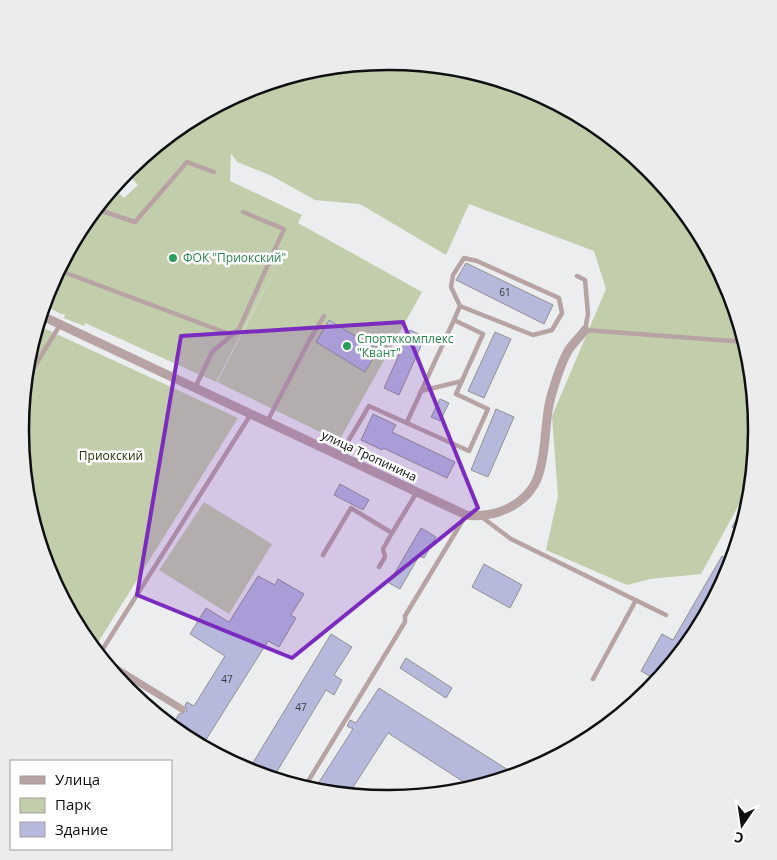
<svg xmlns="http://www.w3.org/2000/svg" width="777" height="860" font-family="'Open Sans',sans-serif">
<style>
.green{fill:#c2cdab}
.building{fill:#b6b8dc;stroke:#909193}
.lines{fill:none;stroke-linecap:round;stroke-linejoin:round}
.service{stroke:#b7a3a3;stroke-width:4.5}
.pedestrian{stroke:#b7a3a3;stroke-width:7}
.minor{stroke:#b7a3a3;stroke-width:9}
.marked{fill:#7b2cbf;fill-opacity:0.2;stroke:#7b2cbf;stroke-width:4;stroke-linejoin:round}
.leisure-dot{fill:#2e9e5b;stroke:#fff;stroke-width:2}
.labels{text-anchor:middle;stroke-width:5;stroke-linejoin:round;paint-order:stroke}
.number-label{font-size:10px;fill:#383943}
.leisure-label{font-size:12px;fill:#27864d;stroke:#fff;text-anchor:start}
.park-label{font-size:12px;fill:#293408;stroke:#fff}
.street-label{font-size:12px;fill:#0e0f10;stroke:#fff}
.rim{fill:none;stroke:#0e0f10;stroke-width:2.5}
</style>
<rect width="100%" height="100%" fill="#ebedef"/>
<path class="green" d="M389,62L461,69L530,90L593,124L649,170L695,226L729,289L750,358L757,430L752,481L701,574L650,579L627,585L546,550L558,496L552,416L606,289L594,251L469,204L446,255L360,204L315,200L272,176L237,162L231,153L230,181L302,215L298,223L422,292L339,441L217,382L289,242L216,382L85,323L84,326L64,318L65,314H61L43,304C56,264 84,217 113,188L124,198L138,185L131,177L134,171L137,174L146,161L142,158L149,152L158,151V145L184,123L225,102L276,81L317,69Z
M37,325L238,418L94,649C48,593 19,501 20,429C21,394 27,358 37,325Z
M204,502L272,544L229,614L159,570Z"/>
<path class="building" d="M466,263L553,305L544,324L456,280Z
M329,320L378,350L365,372L316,342Z
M410,330L425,337L399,395L384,388Z
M495,332L511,339L484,398L468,391Z
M440,399L449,403L440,421L431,417Z
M496,409L514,417L488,477L471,470Z
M373,414L396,425L392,432L455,462L447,478L383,448L382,450L361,440Z
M340,484L369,500L363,510L334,495Z
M747,501L750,502L741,532L732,527Z
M421,528L436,537L424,558L419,556L400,589L389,583Z
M722,556L732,561L729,571L695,635L657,680L641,671L662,634L673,640Z
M484,564L522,585L510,608L472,587Z
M258,576L275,585L278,579L304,594L291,615L296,618L279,647L268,641L202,746L184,736L179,732L181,729L173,724L179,714L187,711L185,705L187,702L194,706L225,656L190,634L206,608L229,622Z
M331,634L352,647L334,675L342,680L334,695L326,690L273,778L248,771Z
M406,658L452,688L446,698L400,668Z
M379,688L516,775L473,788L388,733L348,795L314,790L353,729L347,726L350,720L356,723Z"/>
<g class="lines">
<path class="service" d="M72,244L102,211L135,222L187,162L214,172
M58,270L232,335
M577,276L585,280L588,314L585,330L745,342
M454,320L460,306L533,335L552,330L562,313L559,298L477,261L464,258L453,275L451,287L460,306
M25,382L60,325
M195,388L212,352L239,329L284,229L243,212
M421,391L462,381
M267,422L309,341L324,316
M340,455L369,406L469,451L488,409L456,394L483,334L454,320L407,422
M483,518L511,539L666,615
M323,555L351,508L392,533L417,492
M379,567L385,557L383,549L392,533
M99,655L251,414
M593,679L636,600
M304,788L405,622V616L466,515"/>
<path class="pedestrian" d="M104,661L182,709"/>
<path class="minor" d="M40,315L466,515C497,519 532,503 540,470C546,448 545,426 549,405C552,391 561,363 568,351C573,343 580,337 585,330"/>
</g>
<path class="marked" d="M403,322L478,508L292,658L137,595L181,336Z"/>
<g class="leisure-dot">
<circle cx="173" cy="258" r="5"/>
<circle cx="347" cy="346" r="5"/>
</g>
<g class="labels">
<g class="number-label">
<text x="505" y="296">61</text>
<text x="227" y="683">47</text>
<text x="301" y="711">47</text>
</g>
<g class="leisure-label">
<text x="183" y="262">ФОК "Приокский"</text>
<text x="357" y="343">Спортккомплекс<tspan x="357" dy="14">"Квант"</tspan></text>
</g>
<g class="park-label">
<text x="111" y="460">Приокский</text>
</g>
<g class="street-label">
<text transform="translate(369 456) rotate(25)" y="4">улица Тропинина</text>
</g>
</g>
<path d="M0 0H777V860H0ZM388 70H389A359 359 0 0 1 748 429V431A359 359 0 0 1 389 790H388A359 359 0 0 1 29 431V429A359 359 0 0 1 388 70Z" fill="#ececec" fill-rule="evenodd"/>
<path class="rim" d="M388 70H389A359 359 0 0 1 748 429V431A359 359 0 0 1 389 790H388A359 359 0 0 1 29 431V429A359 359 0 0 1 388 70Z"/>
<rect x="10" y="760" width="162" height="90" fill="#ffffff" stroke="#9f9f9f"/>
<rect x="20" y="776" width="25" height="8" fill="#b7a3a3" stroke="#9f9f9f"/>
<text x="55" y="785" font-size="15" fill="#0e0f10">Улица</text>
<rect x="20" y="798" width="25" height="15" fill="#c2cdab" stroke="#9f9f9f"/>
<text x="55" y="810" font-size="15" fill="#0e0f10">Парк</text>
<rect x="20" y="822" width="25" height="15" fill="#b6b8dc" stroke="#9f9f9f"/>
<text x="55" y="835" font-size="15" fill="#0e0f10">Здание</text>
<g transform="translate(742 825) rotate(193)" stroke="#ffffff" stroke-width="4" paint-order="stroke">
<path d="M0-4L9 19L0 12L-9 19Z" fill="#0e0f10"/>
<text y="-8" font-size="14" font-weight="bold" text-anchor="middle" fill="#0e0f10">С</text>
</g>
</svg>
